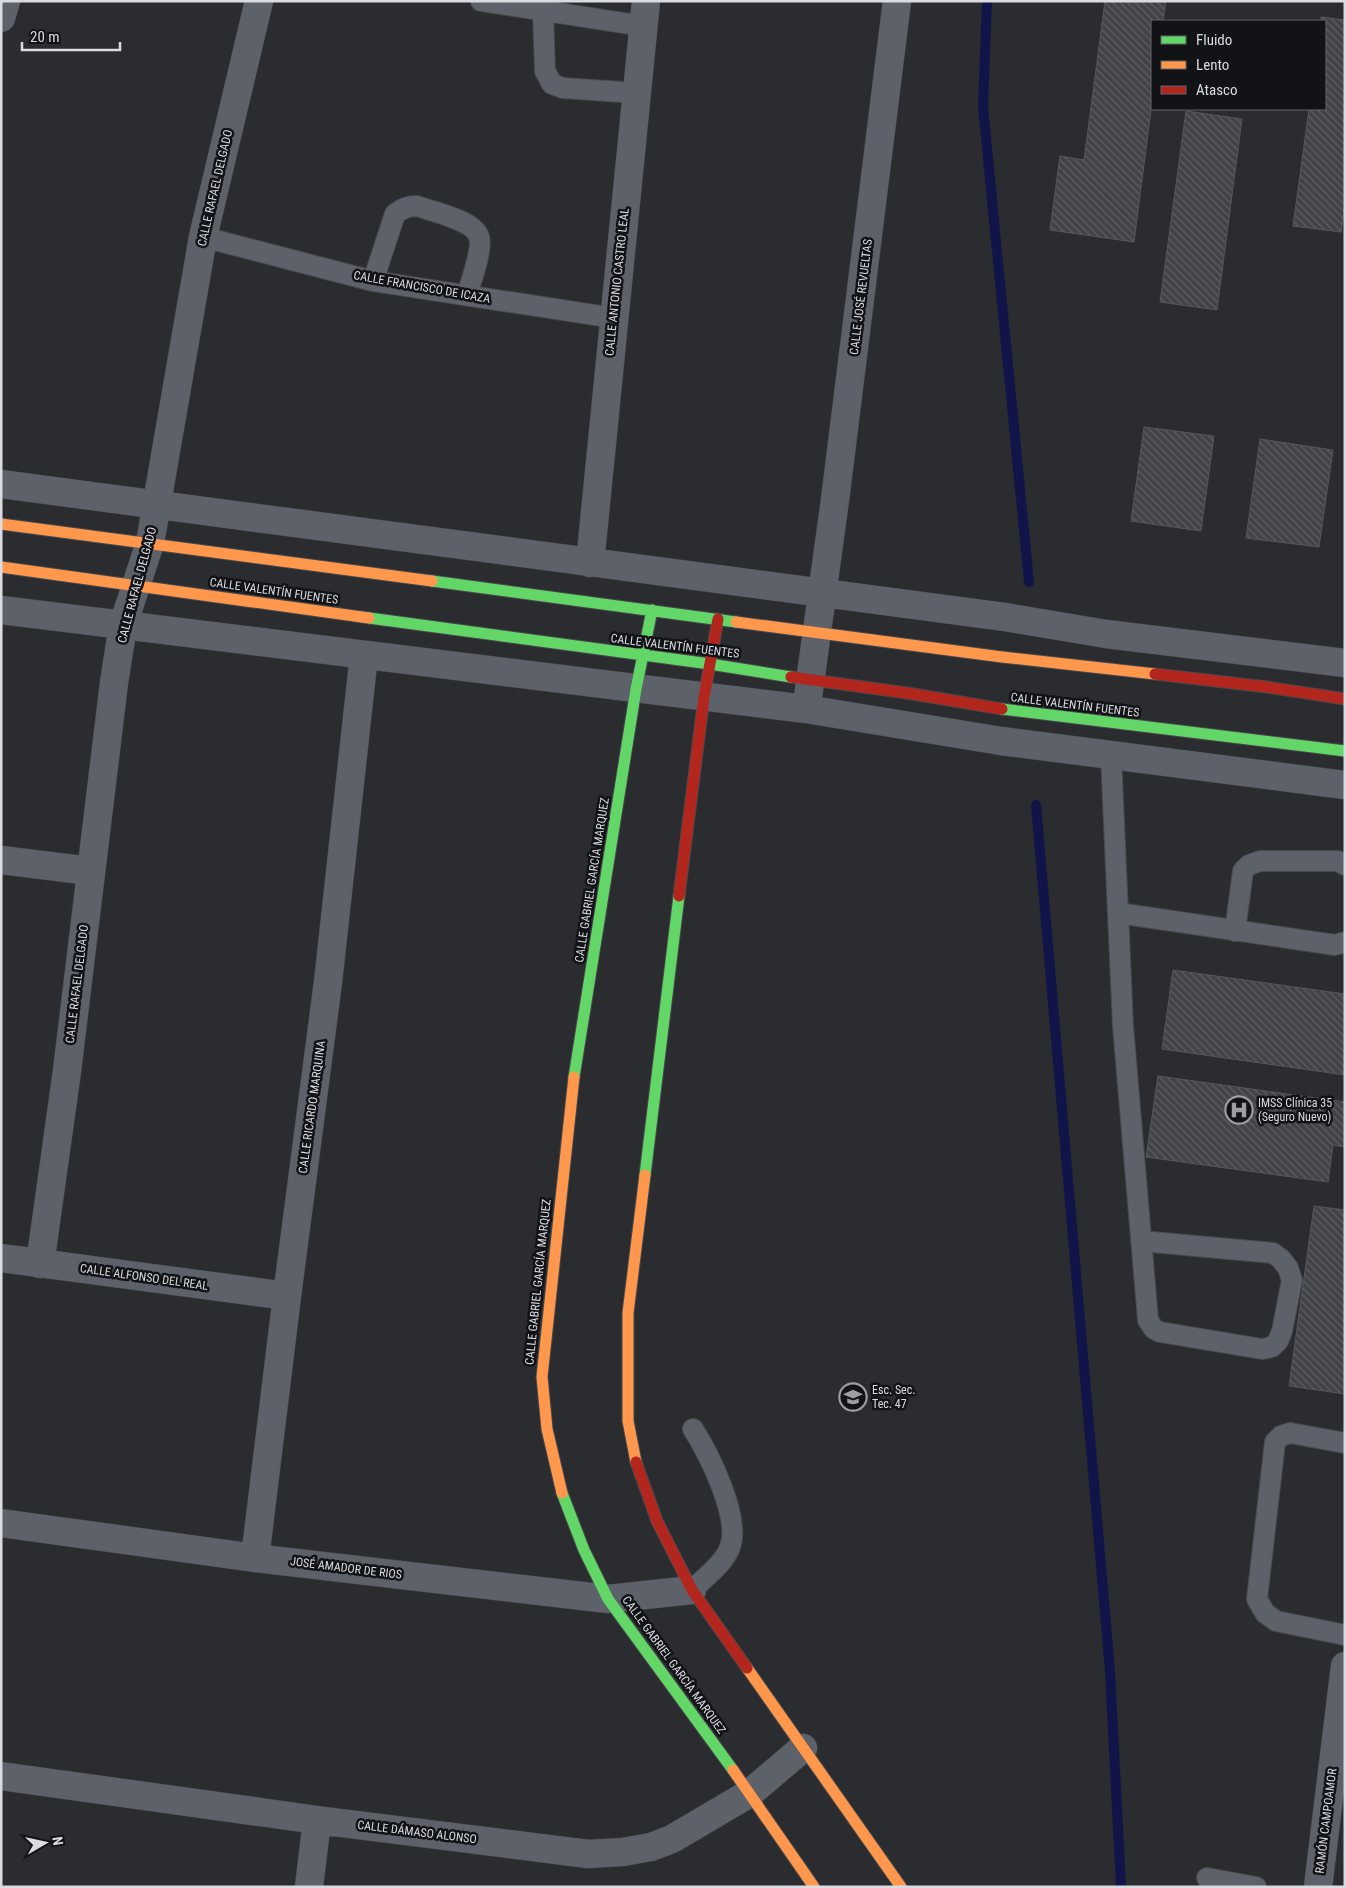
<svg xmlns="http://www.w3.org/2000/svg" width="1346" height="1888" font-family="'Roboto Condensed',sans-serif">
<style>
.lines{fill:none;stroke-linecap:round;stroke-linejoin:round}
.stream{stroke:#101449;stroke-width:10}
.building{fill:url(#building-back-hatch);stroke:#55575a}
.lane-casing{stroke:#48494c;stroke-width:22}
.street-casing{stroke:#48494c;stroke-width:29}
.fast-casing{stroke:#48494c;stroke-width:13}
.slow-casing{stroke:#48494c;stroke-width:13}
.jam-casing{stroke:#48494c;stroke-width:13}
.lane{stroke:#5d616a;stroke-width:20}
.street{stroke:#5d616a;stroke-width:28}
.fast{stroke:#63d668;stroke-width:11}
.slow{stroke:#ff974d;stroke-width:11}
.jam{stroke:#b3261e;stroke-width:11}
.labels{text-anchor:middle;stroke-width:5;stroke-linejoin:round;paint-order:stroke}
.street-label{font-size:12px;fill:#dadce2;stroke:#121317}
.poi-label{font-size:12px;fill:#dadce2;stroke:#121317;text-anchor:start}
</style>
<defs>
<pattern id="building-back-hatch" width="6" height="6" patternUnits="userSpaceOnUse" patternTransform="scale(1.25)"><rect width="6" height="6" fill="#424346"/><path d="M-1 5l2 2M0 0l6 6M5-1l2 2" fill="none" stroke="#5d5e60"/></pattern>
</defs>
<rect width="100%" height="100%" fill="#2b2c30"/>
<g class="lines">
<path class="stream" d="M987,1L983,107L1029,582
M1036,805L1110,1671L1121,1887"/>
</g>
<path class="building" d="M1105,1H1166L1163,21H1152V102L1134,242L1050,230L1060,156L1084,160Z
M1321,17L1345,20V204L1341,232L1293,226L1309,109H1325V21H1321Z
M1186,111L1242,119L1217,310L1160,302Z
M1144,427L1214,436L1201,531L1131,521Z
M1260,439L1333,450L1319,547L1246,538Z
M1173,970L1345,994V1075L1162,1049Z
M1158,1076L1345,1102V1147L1333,1145L1328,1182L1146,1157Z
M1314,1206L1345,1210V1394L1289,1386Z"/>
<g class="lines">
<g class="lane-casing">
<path id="lane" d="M481,1L643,26
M543,11L545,71L552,84L563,88L637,93
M203,237L373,281L614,318
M373,281L395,214C403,208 408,206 417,206C433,212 474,220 479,237C483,249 471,281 467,295
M1111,756L1123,1026L1148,1320L1154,1329L1160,1332L1262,1349L1272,1347L1278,1341L1282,1331L1292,1280L1288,1268L1281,1259L1273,1253L1141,1241
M1118,913L1335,945L1345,942
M1235,931L1243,871L1249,865L1260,861H1338L1345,865
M1345,1443L1290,1433L1281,1436L1275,1442L1257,1599L1265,1613L1276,1621L1345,1635
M692,1590C704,1578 724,1564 730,1547C741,1518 709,1454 693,1429
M1207,1878L1256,1887"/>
</g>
<g class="street-casing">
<path id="street" d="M1,18L6,1
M1,484L1005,617L1106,634L1345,663
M590,563L646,1
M1,610L806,709L1001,741L1345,785
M807,704L835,500L897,1
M1,860L90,871
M1,1258L287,1296
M40,1264L67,1071L114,683L123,625L150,543L203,237L259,1
M1,1523L255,1558L608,1599L692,1590
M255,1558L287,1296L328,982L364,655
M1,1776L317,1820L588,1854L623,1852L651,1847L672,1839L750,1793L803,1748
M309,1887L317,1820
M1318,1887L1345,1666"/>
</g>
<g class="fast-casing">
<path id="fast" d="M432,581L736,622
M369,618L710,664L791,677
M1002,709L1345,751
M574,1077L636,689L652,610
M645,1175L679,896
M562,1493L584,1550L608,1599L733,1770"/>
</g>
<g class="slow-casing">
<path id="slow" d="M1,524L432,581
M1,567L369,618
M736,622L1002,657L1155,674
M636,1462L628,1421V1313L645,1175
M562,1493L547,1429L542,1377L574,1077
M747,1668L901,1887
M733,1770L814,1887"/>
</g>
<g class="jam-casing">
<path id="jam" d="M1155,674L1267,687L1345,699
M791,677L907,693L1002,709
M679,896L704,697L718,619
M636,1462L657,1521L692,1590L747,1668"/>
</g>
<use href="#lane" class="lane"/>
<use href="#street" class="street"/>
<use href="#fast" class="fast"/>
<use href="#slow" class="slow"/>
<use href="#jam" class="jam"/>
</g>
<defs>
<g id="hospital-ring" transform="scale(1.4375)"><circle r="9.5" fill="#121317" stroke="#9d9ea4" stroke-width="1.5"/><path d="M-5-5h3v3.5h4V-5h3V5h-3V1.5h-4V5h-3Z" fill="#9d9ea4"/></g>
<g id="school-ring" transform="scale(1.4375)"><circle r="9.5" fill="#121317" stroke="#9d9ea4" stroke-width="1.5"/><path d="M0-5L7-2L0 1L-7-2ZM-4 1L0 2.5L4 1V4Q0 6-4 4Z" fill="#9d9ea4"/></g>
</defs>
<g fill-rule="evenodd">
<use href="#hospital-ring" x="1239" y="1110"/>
<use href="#school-ring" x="853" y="1397"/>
</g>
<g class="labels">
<g class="street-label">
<text transform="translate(215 188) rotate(-77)" y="4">CALLE RAFAEL DELGADO</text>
<text transform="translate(617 282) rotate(-84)" y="4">CALLE ANTONIO CASTRO LEAL</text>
<text transform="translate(422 287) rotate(10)" y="4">CALLE FRANCISCO DE ICAZA</text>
<text transform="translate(861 297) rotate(-83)" y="4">CALLE JOSÉ REVUELTAS</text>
<text transform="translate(137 585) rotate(-75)" y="4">CALLE RAFAEL DELGADO</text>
<text transform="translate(274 591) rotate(8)" y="4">CALLE VALENTÍN FUENTES</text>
<text transform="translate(675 646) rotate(7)" y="4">CALLE VALENTÍN FUENTES</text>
<text transform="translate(1075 705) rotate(7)" y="4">CALLE VALENTÍN FUENTES</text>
<text transform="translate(592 880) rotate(-81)" y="4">CALLE GABRIEL GARCÍA MARQUEZ</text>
<text transform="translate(77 984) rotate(-83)" y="4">CALLE RAFAEL DELGADO</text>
<text transform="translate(312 1107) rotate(-82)" y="4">CALLE RICARDO MARQUINA</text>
<text transform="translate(144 1277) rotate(8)" y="4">CALLE ALFONSO DEL REAL</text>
<text transform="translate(538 1282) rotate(-84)" y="4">CALLE GABRIEL GARCÍA MARQUEZ</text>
<text transform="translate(346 1568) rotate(7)" y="4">JOSÉ AMADOR DE RIOS</text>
<text transform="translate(674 1665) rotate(54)" y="4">CALLE GABRIEL GARCÍA MARQUEZ</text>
<text transform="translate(1326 1821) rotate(-83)" y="4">RAMÓN CAMPOAMOR</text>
<text transform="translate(417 1832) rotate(7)" y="4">CALLE DÁMASO ALONSO</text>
</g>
<g class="poi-label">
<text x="1258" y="1107">IMSS Clínica 35<tspan x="1258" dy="14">(Seguro Nuevo)</tspan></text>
<text x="872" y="1394">Esc. Sec.<tspan x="872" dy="14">Tec. 47</tspan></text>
</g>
</g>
<rect width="1346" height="1888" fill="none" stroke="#dadce2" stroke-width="5"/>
<rect x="1151" y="20" width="175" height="90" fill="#121317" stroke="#626368"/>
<rect x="1161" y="36" width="25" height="8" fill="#63d668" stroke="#626368"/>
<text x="1196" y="45" font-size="15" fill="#dadce2">Fluido</text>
<rect x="1161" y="61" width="25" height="8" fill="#ff974d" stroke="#626368"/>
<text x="1196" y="70" font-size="15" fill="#dadce2">Lento</text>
<rect x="1161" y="86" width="25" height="8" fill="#b3261e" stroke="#626368"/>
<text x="1196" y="95" font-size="15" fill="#dadce2">Atasco</text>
<g transform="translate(45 1843) rotate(81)" stroke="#121317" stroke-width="4" paint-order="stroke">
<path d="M0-4L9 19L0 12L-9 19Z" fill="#dadce2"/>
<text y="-8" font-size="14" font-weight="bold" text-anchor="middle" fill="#dadce2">N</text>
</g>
<path d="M22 42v8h98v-8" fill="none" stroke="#dadce2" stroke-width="2.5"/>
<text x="30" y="42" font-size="15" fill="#dadce2" stroke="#121317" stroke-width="4" paint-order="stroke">20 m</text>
</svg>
